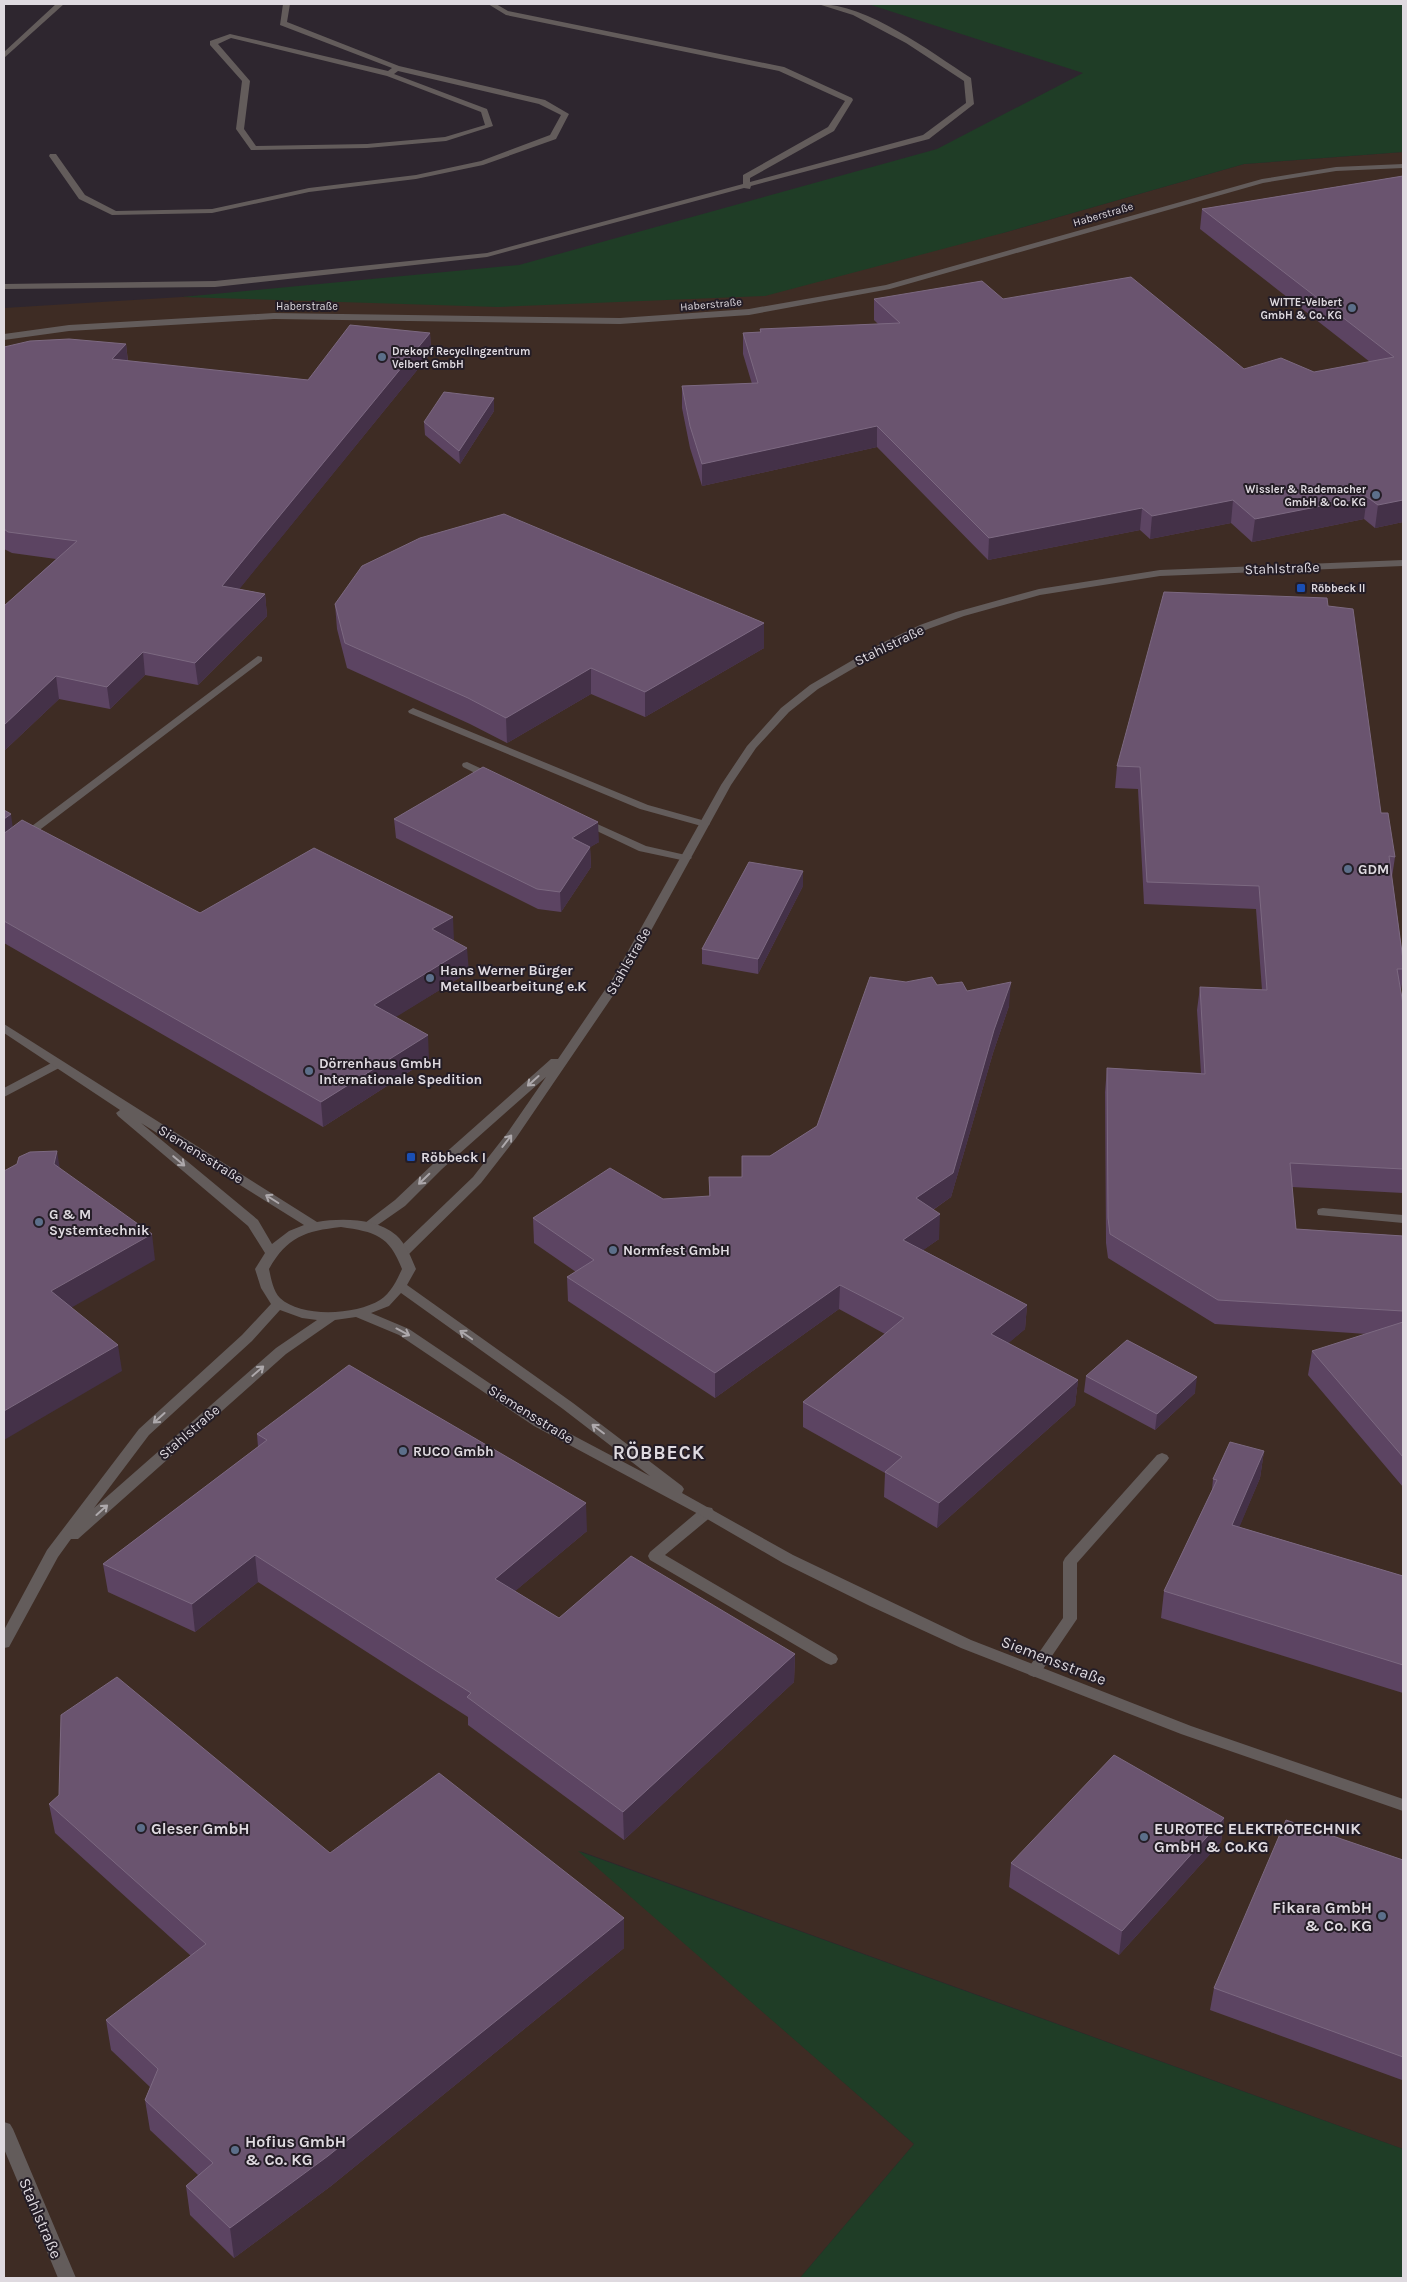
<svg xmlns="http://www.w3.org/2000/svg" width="1407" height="2282" font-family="Karla,sans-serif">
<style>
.industrial{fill:#3e2c24}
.green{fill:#1f3d26}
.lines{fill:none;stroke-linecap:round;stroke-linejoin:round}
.service{fill:#635c5b;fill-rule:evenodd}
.minor{fill:#635c5b;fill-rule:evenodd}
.tertiary{fill:#635c5b;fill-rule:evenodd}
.wall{fill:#5c4462}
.shaded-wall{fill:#443148}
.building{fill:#6a546f;stroke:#7c6981}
.oneway{stroke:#ada8ab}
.service-dot{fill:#5c6f8a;stroke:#241d26;stroke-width:2}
.transit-dot{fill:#1a4fb4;stroke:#241d26;stroke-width:2}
.labels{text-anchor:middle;stroke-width:4;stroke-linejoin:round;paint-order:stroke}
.far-street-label{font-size:11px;fill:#dfdae0;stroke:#241d26}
.far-poi-label{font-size:11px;font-weight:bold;fill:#dfdae0;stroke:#241d26;text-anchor:end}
.street-label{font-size:14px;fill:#dfdae0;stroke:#241d26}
.poi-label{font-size:14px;font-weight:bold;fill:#dfdae0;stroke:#241d26;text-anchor:start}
.near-street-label{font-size:16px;fill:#dfdae0;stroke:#241d26}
.near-poi-label{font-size:16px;font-weight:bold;fill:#dfdae0;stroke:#241d26;text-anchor:start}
.district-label{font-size:19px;font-weight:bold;letter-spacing:1px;fill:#dfdae0;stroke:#241d26}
</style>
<rect width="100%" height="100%" fill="#2e262f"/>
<path class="industrial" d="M1403,152V2149L580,1851L914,2144L800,2278H4V308L182,297L1003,233L1244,164Z"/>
<path class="green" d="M868,4H1403V152L1244,164L1003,233L765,296L498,307L182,297L519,265L937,149L1083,73Z
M578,1851L1403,2149V2278H800L914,2144Z"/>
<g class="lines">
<path class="service" d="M56,4H64L4,58V52Z
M283,4H290L287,22L399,66L545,100L569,114L556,139L483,165L416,179L309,192L212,213L112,215L79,199L49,156L50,154H56L85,195L116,211L212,209L309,188L416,175L481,161L550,135L561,115L539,104L398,71L394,74L487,109L493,126L446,141L367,148L251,150L236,129L242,81L210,45V41L230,34L388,71L392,68L280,25ZM231,38L387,76L481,112L485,125L445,137L367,144L256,146L244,129L250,81L218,44Z
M488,4H496L508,11L784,67L852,98L853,100L834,131L750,178V182L923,135L966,103L964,81L906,43L853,15L818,4C868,4 929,51 971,78L974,104L929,139L751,186L750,189L744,188L487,257L215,287L4,289V284L215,281L487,253L743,184V175L828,127L845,101L779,71L506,15Z
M258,656L262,657V661L8,854L4,855V847Z
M413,708L648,805L709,822L710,824L705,827L640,809L409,713L408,711Z
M467,762L495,775L496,777L491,780L487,779L463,767L462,765L463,763Z
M584,818L646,846L690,856L692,858L686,861L639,851L580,823L579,821L580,819Z
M57,1060L61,1061L63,1064L61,1067L4,1097V1088Z
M1323,1208L1403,1215V1223L1318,1215L1317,1212L1318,1209Z
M1162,1453L1167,1455L1169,1458L1167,1461L1077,1563V1619L1039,1675L1034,1677L1029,1675L1026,1671L1029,1667L1063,1618V1562L1065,1558L1157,1455Z
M707,1507L712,1508L714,1512L712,1516L665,1555L836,1655L838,1659L836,1663L831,1665L826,1663L650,1560L648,1556L650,1552L702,1508Z"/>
<path class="minor" d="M1403,164V168L1336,171L1263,183L890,289L749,315L620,324L274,319L69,331L4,340V334L69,325L274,313L620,318L749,309L886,285L1262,179L1336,167Z
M1403,560V566L1160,576L1040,595L964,616L928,629L890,647L818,689L789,712L756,748L731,785L625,978L516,1138L481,1183L408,1255H398L396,1252L398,1249L473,1177L508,1132L546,1077L442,1169L405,1206L372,1229L367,1230L361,1226L395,1200L434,1163L551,1059H558L613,978L721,785L747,746L781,708L810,685L882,643L920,625L956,612L1039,589L1160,570Z"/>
<path class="tertiary" d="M4,1024L317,1222C341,1218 376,1218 396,1235C406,1244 411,1257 416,1269L407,1285L573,1403L682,1486L684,1489L682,1493L793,1555L971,1640L1191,1726L1403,1799V1811L1181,1734L961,1648L870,1606L783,1563L702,1516L534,1426L399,1335L356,1317L335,1320L286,1354L78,1539H71L58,1557L9,1647L4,1648V1630L47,1550L139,1429L242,1335L271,1304L261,1288L255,1269L265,1253L248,1226L118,1116L116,1113L120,1110L4,1033ZM141,1123L304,1225L289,1231L272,1244L258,1220ZM341,1227C375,1232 389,1235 402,1269C397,1280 391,1293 380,1300C356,1315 301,1318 280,1298C273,1291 271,1278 269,1269C287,1237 305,1231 341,1227ZM401,1293L563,1409L650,1476L544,1420L409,1329L371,1313L389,1306ZM280,1310L302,1318L317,1320L276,1348L94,1508L149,1435L252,1341Z
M4,2122L10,2124L13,2129L76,2278H58L4,2149Z"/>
</g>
<path class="wall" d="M1403,176V522L1375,528L1364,519L1252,542L1231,523L1150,539L1140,530L988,560L877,447L702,486L690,448L682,408V386L752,384L743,354V333L760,332V329L878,324L874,320V299H1003L1244,369L1314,372L1370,362L1200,229L1202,209Z
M430,333L431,353L239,589L265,594L267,616L198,685L145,675L110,709L59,699L4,751V606L56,559L12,553L4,549V347L126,344L128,361L308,380Z
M494,398V411L460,464L425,435L424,422Z
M335,604L764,623V648L645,717L591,694L507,743L470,724L347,668L337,629Z
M1328,606L1381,813L1395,857L1392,877L1403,960V977L1401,991L1403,1004V1193L1292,1187L1296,1229L1403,1236V1487L1308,1375L1312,1351L1367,1334L1215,1324L1108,1258L1106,1243L1105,1092L1107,1068L1201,1073L1197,1010L1200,987L1262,990L1256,909L1144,904L1138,789L1115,788L1117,766Z
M4,810L12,827L200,913L454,941L469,972L395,1017L429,1059L323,1127L4,943Z
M394,819L599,842L590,847L591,867L561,912L538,909L396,838Z
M803,886L758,974L702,964V949Z
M937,985L967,991L1009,1006L993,1053L951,1197L933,1210L939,1239L923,1250L1027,1305L1025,1329L1008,1343L1078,1380L1075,1405L937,1528L884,1497L885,1473L803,1427V1402L885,1334L839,1309L715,1398L568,1301L567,1277L576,1272L534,1243L533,1218L663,1199L709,1197V1177H742L770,1156L817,1126Z
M1086,1376L1195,1393L1155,1430L1084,1392Z
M257,1434L587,1531L515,1591L559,1618L795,1654L794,1682L624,1840L468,1725V1717L258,1582L195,1632L108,1592L103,1564L258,1447Z
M1264,1451L1260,1478L1239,1527L1403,1576V1693L1161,1618L1164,1591L1212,1490L1213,1479Z
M49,1804L330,1853L624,1948L331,2186L234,2258L190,2215L186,2186L198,2175L150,2130L145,2100L150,2087L111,2050L106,2020L191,1956L55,1833Z
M1224,1818L1221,1842L1119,1955L1009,1887L1011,1863Z
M1403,1860V2076L1402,2080L1210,2010L1214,1988Z"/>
<path class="shaded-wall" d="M430,333L431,353L224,608L222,586Z
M126,344L128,364L112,359Z
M494,398V411L460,464L459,451Z
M877,426V447L702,486V464Z
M1367,497L1364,519L1252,542L1255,519Z
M1233,500L1231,523L1150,539L1152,516Z
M1403,500V522L1375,528L1378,505Z
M1142,508L1140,530L988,560L989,538Z
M265,594L267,616L198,685L195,663Z
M764,623V648L645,717V692Z
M143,652L145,675L110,709L107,687Z
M591,668V694L507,743L506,718Z
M56,676L59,699L4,751V725Z
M11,814L14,837L4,845V819Z
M598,822L599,842L572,858V838Z
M590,847L591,867L561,912L560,892Z
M803,871V886L758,974V959Z
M453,917L454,941L432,929Z
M467,948L469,972L375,1030L374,1005Z
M1011,982L1009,1006L993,1053L951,1197L915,1222L916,1198L994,1030Z
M428,1035L429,1059L323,1127L321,1102Z
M57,1151L61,1176L54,1164Z
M940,1214L939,1239L902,1265L903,1240Z
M152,1234L155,1260L55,1317L51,1291Z
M840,1285L839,1309L715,1398V1373Z
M1027,1305L1025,1329L990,1359L991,1334Z
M118,1345L122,1371L4,1440V1411Z
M1197,1377L1195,1393L1155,1430L1157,1414Z
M1078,1380L1075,1405L937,1528L939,1503Z
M1264,1451L1260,1478L1229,1552L1232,1525Z
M586,1503L587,1531L496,1607L495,1579Z
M255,1555L258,1582L195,1632L192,1604Z
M795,1654L794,1682L624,1840L623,1812Z
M1224,1818L1221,1842L1119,1955L1122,1931Z
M624,1918V1948L331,2186L234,2258L230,2228Z"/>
<path class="building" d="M1403,176V500L1378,505L1367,497L1255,519L1233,500L1152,516L1142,508L989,538L877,426L702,464L690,426L682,386L758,383L743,333L761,332L760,329L900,323L874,299L982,281L1003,299L1131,277L1244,369L1281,358L1314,372L1394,357L1202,209Z
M350,325L430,333L222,586L265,594L195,663L143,652L107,687L56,676L4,725V606L77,541L8,532L4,529V347L30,341L69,339L126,344L112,359L308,380Z
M444,392L494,398L459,451L424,422Z
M504,514L764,623L645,692L591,668L506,718L468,698L345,643L335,604L362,566L420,538Z
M1164,592L1327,598L1328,606L1353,609L1381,813H1388L1395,857L1389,856L1403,960V969H1397L1403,1004V1169L1290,1163L1296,1229L1403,1236V1311L1218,1300L1110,1234L1108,1218L1107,1068L1205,1074L1200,987L1267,990L1259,886L1147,882L1140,767L1117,766Z
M483,767L598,822L572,838L590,847L560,892L537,889L394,819Z
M4,810L11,814L4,819Z
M22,820L200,913L314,848L453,917L432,929L467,948L374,1005L428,1035L321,1102L4,921V833L6,832Z
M749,862L803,871L758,959L702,949Z
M870,977L906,982L932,977L937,985L962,982L967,991L1011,982L994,1030L953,1173L916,1198L940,1214L903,1240L1027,1305L991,1334L1078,1380L939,1503L885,1472L902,1457L803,1402L904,1318L840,1285L715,1373L567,1277L594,1260L533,1218L610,1168L663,1199L710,1196L709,1177H742V1156H770L817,1126Z
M57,1151L54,1164L152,1234L51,1291L118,1345L4,1411V1171L17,1164L19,1157L30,1152Z
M1403,1322V1457L1312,1351Z
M1127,1340L1197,1377L1157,1414L1086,1376Z
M349,1365L586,1503L495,1579L559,1618L631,1556L795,1654L623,1812L467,1697L471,1693L255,1555L192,1604L103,1564L267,1440L257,1434Z
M1230,1442L1264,1451L1232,1525L1403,1576V1665L1164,1591L1217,1480L1213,1479Z
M117,1677L330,1853L439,1773L624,1918L328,2156L230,2228L186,2186L213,2163L145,2100L158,2069L106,2020L206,1944L49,1804L59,1795L61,1715Z
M1114,1755L1224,1818L1122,1931L1011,1863Z
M1286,1820L1403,1860V2057L1214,1988Z"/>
<defs><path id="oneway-shaft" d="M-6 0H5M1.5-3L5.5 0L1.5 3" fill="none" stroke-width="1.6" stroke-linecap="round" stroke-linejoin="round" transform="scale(1.25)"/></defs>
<g class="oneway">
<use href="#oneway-shaft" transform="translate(533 1081) rotate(138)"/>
<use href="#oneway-shaft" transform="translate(507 1141) rotate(-52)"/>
<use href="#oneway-shaft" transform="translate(179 1161) rotate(40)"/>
<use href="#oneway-shaft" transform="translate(424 1179) rotate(136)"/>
<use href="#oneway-shaft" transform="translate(272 1199) rotate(-148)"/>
<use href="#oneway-shaft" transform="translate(403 1332) rotate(28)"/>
<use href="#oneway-shaft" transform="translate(466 1335) rotate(-145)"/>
<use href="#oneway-shaft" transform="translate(258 1371) rotate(-41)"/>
<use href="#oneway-shaft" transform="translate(159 1418) rotate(138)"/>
<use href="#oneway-shaft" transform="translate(598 1429) rotate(-143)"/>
<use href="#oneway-shaft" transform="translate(102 1510) rotate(-42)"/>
</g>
<g class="service-dot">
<circle cx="1352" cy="308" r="5"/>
<circle cx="382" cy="357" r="5"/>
<circle cx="1376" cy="495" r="5"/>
<circle cx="1348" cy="869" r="5"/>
<circle cx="430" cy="978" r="5"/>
<circle cx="309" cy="1071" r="5"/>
<circle cx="39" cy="1222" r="5"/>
<circle cx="613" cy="1250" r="5"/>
<circle cx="403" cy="1451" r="5"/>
<circle cx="141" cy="1828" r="5"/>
<circle cx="1144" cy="1837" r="5"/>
<circle cx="1382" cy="1916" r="5"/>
<circle cx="235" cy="2150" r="5"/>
</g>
<g class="transit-dot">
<rect x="1296" y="583" width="10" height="10" rx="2.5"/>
<rect x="406" y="1152" width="10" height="10" rx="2.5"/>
</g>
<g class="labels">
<g class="far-street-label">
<text transform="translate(1103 214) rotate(-16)" y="4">Haberstraße</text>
<text transform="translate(711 304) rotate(-5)" y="4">Haberstraße</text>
<text x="307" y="310">Haberstraße</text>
</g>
<g class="far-poi-label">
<text x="1342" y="306">WITTE-Velbert<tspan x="1342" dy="13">GmbH &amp; Co. KG</tspan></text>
<text x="392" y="355" text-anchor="start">Drekopf Recyclingzentrum<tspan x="392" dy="13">Velbert GmbH</tspan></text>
<text x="1366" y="493">Wissler &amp; Rademacher<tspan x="1366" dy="13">GmbH &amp; Co. KG</tspan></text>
<text x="1311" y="592" text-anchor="start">Röbbeck II</text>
</g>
<g class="street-label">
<text transform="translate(1282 568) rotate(-2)" y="5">Stahlstraße</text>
<text transform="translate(889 645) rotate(-26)" y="5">Stahlstraße</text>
<text transform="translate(628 961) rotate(-60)" y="5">Stahlstraße</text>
<text transform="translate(201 1154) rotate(32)" y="5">Siemensstraße</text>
<text transform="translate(531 1414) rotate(32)" y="5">Siemensstraße</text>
<text transform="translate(189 1432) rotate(-41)" y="5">Stahlstraße</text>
</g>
<g class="poi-label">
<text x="1358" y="874">GDM</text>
<text x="440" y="975">Hans Werner Bürger<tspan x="440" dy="16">Metallbearbeitung e.K</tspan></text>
<text x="319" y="1068">Dörrenhaus GmbH<tspan x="319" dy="16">Internationale Spedition</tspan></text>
<text x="421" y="1162">Röbbeck I</text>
<text x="49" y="1219">G &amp; M<tspan x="49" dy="16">Systemtechnik</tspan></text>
<text x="623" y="1255">Normfest GmbH</text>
<text x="413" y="1456">RUCO Gmbh</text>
</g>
<g class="near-street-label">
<text transform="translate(1054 1660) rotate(21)" y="6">Siemensstraße</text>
<text transform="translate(41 2218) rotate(67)" y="6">Stahlstraße</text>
</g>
<g class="near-poi-label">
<text x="151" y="1834">Gleser GmbH</text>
<text x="1154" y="1834">EUROTEC ELEKTROTECHNIK<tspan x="1154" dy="18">GmbH &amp; Co.KG</tspan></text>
<text x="1372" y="1913" text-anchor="end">Fikara GmbH<tspan x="1372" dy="18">&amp; Co. KG</tspan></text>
<text x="245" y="2147">Hofius GmbH<tspan x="245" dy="18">&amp; Co. KG</tspan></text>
</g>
<g class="district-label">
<text x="659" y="1459">RÖBBECK</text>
</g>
</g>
<rect width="1407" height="2282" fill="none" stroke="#dfdae0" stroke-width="10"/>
</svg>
